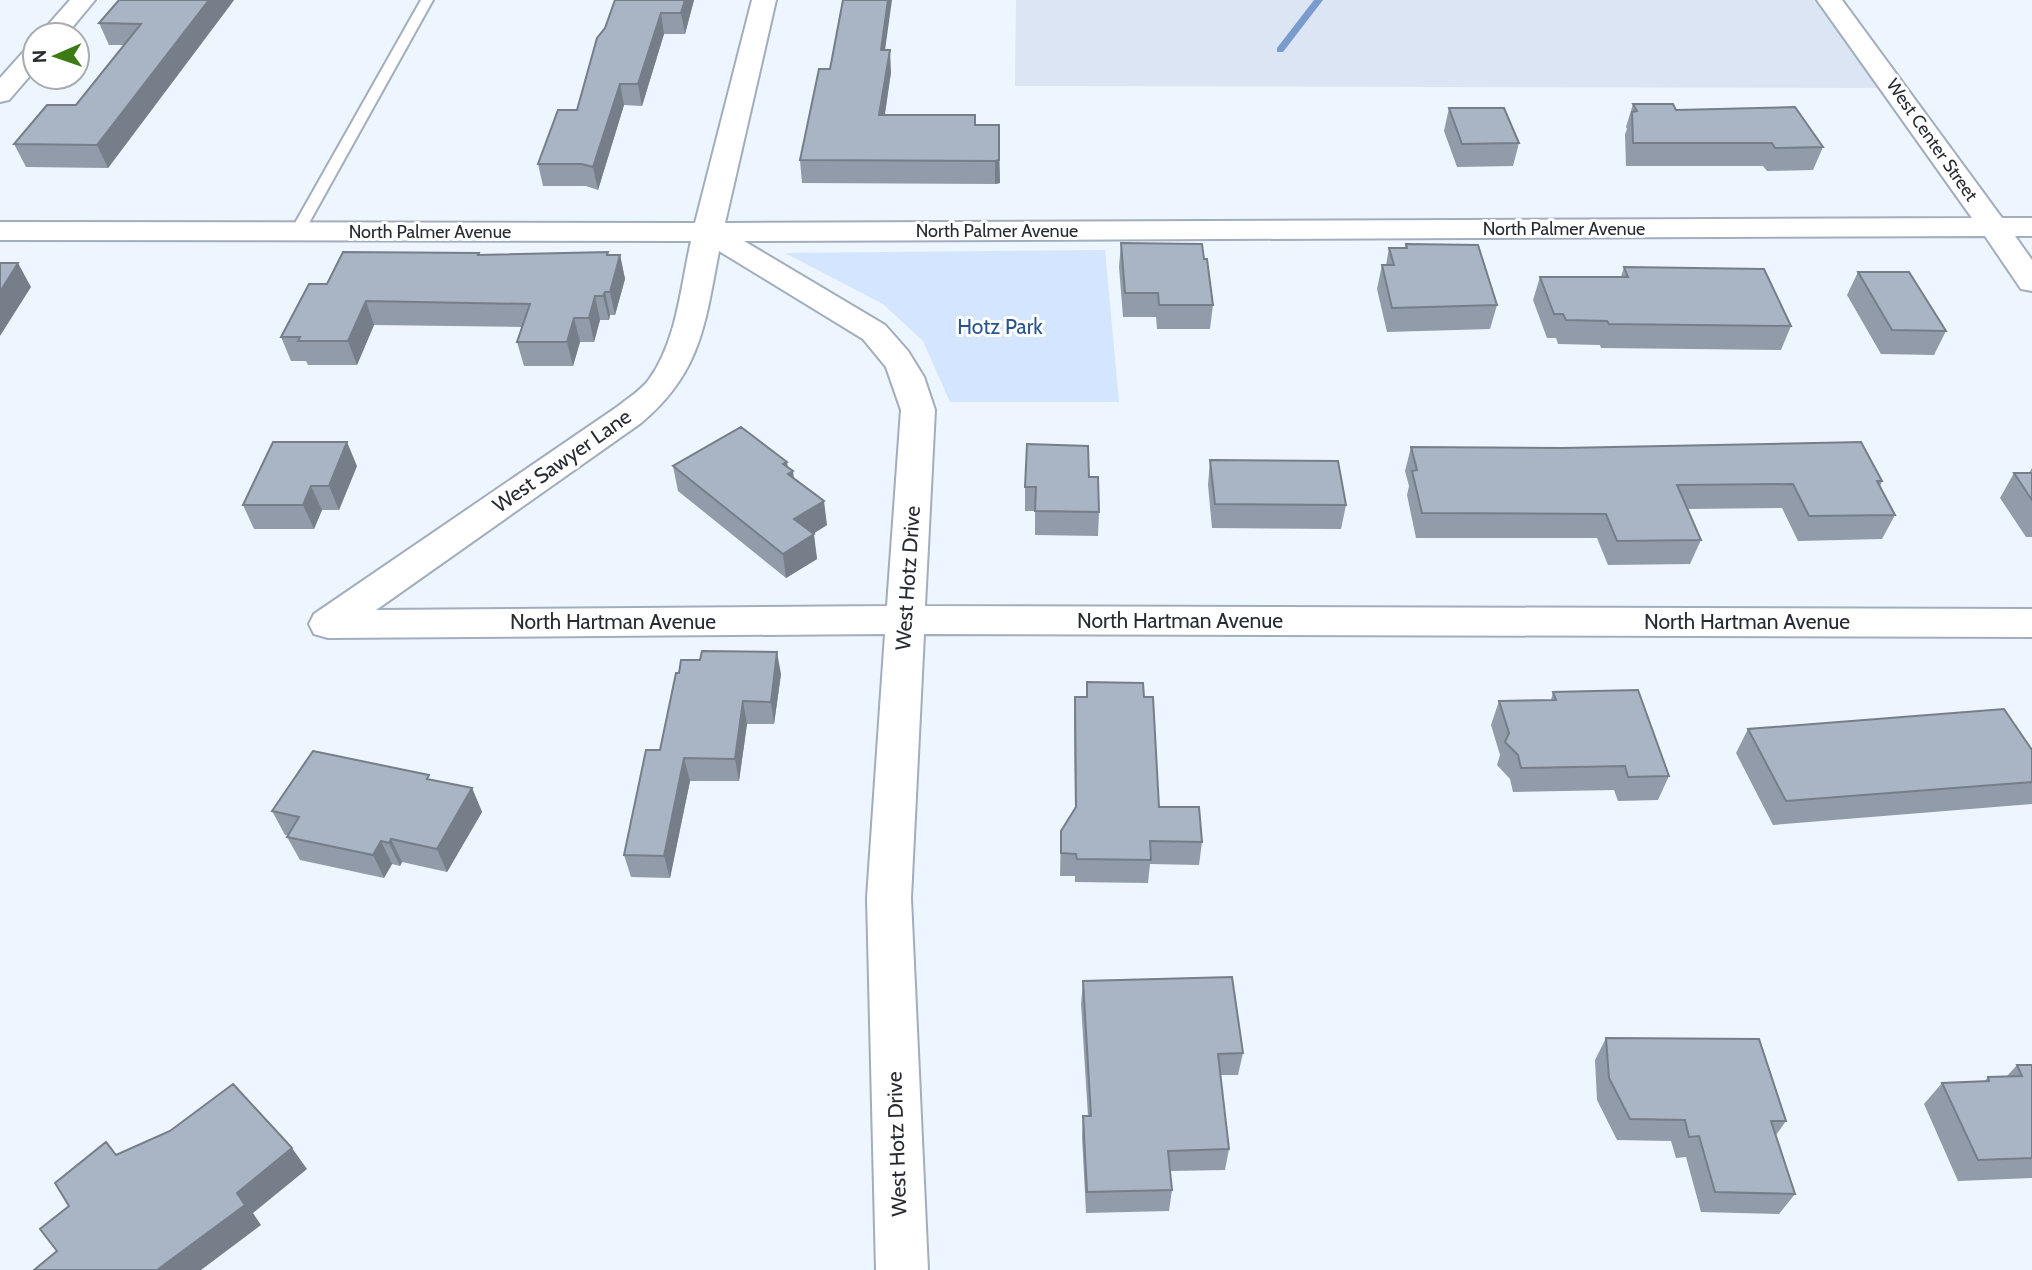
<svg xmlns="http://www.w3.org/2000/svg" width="2032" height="1270" font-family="Cabin,sans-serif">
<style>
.built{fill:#dce5f3}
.green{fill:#d3e5ff}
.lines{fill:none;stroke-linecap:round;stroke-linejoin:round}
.stream{fill:#7a9bcb;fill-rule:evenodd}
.lane-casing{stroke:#a2adbd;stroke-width:4}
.street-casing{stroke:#a2adbd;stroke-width:4}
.lane{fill:#fff;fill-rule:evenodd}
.street{fill:#fff;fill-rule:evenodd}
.wall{fill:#919ba9}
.shaded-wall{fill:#767e89}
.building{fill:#a9b4c4;stroke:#767e89;stroke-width:2}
.labels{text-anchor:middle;stroke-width:6;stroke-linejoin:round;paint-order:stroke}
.far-street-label{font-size:18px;fill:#282c32;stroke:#fff}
.park-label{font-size:21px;fill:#295490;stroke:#fff}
.street-label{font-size:21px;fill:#282c32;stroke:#fff}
</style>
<rect width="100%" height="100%" fill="#edf5ff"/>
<path class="built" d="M1016,0H1829L1895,88L1015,86Z"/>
<path class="green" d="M1105,250L1119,402H950L923,341L883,304L785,253Z"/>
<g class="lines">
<path class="stream" d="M1314,0H1323L1283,52H1277V48Z"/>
<g class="lane-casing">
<path id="lane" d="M421,0H433L304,232L302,235H292L290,232Z"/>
</g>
<g class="street-casing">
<path id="street" d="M70,0H95L66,35H39Z
M752,0H776L725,223L1972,218L1817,0H1842L2002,218H2032V236H2015L2032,260V291L2021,289L1985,236L744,241L885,325L908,351L924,377L935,410L925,606L2032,609V637L924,634L911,898L928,1270H876L867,898L885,634L328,638L314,634L309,624L314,614L617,407C628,398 642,390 650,378C677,340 681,285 691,241L0,240V222L695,223ZM719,251L863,339L886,367L901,410L887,606L376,610L641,423C701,373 705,324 719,251Z
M35,46V70L9,100L0,102V78L26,49Z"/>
</g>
<use href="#lane" class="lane"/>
<use href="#street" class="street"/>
</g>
<path class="wall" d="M234,0L108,168L26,167L14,144L76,105L124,45H109L99,23Z
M694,0L685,34H664L642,106L624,105L598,190L586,186H543L538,164L577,110L605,28Z
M885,50L891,72L885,115L976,125H999L1000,183L995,184L802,183L800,160L830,69Z
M1633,104L1676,110L1823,147L1813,170L1767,171L1763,166H1626L1625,134L1627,129L1626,127Z
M1449,108L1519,143L1513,166L1457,167L1444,131Z
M1121,243L1213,305L1210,329H1157L1156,317H1123L1119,267Z
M1406,244L1497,305L1490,329L1387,332L1377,289L1382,265H1386L1389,248H1405Z
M608,252V255H620L625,279L615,315H610L609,320H600L594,342H580L573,366H524L517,342L522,327L374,325L357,365H308L306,361H291L281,337L327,284L480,255Z
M1624,267L1791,326L1781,350L1601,348L1600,345L1558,344L1556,338H1547L1533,300L1540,277H1621Z
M1858,272L1946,331L1934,355L1881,354L1847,295Z
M1411,447L1882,481L1880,486L1895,515L1882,539L1798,541L1782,508L1687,509L1701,540L1690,564L1608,565L1597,538H1416L1407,495L1409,486L1405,471Z
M1210,460L1346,505L1341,529L1212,528L1208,485Z
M357,466L339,510H322L314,529H254L243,505Z
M673,466L788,467L794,478L827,525L813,534L817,559L786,578L678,491Z
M2032,468V537H2026L2000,498L2014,473H2029Z
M1089,477L1099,512L1098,536L1035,535V511H1025V487Z
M700,660L781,674L774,724H747L739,781H690L670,878L631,877L624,855L660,750L679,673Z
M1087,682L1144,697L1159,807L1202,842L1199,865L1150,864L1148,883L1075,882V876H1060L1061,831L1075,809L1074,720L1075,697H1086Z
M1553,692L1669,776L1658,800L1618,801L1614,790L1513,792L1510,779L1497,765L1500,755L1491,725L1499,701L1551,700Z
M1748,729L2032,750V804L1773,825L1736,753Z
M431,780L472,788L482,812L447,872L402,862L400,866L392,864L384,878L300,860L287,837L288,835H285L272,811Z
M1083,981L1243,1053L1238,1075H1220L1229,1149L1225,1170L1170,1171L1172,1190L1169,1211L1086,1213L1082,1137L1083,1116H1088L1081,1004Z
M1606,1038L1786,1121L1776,1135L1795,1194L1779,1214L1701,1212L1686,1157L1676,1158L1671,1141L1617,1140L1597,1100L1595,1060Z
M2017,1065H2032V1178L1958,1181L1924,1104L1942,1083L1984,1082L1988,1077L2007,1076Z"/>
<path class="shaded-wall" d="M209,0H234L108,168L97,145Z
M685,0H694L685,34L681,13Z
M888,0H892L882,72L881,50Z
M661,13L664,34L642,106L638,84Z
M890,50L891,72L881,138L879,115Z
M620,84L624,105L598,190L593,167Z
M999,160L1000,183L995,184V161Z
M620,255L625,279L615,315L610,292Z
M18,263L31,287L0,336V292Z
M605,292L610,315L609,320L603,296Z
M595,296L600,320L594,342L589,318Z
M366,301L374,325L357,365L348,341Z
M574,318L580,342L573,366L567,342Z
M347,442L357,466L339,510L329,486Z
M787,462L789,474L793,471L796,496L783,464Z
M311,486L322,510L314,529L303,505Z
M824,501L827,525L798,543L794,519Z
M814,534L817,559L786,578L783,554Z
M777,652L781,674L774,724L771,702Z
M743,701L747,724L739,781L735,759Z
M684,758L690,781L670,878L664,856Z
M472,788L482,812L447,872L437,849Z
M391,839L402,862L400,866L389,843Z
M381,841L392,864L384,878L373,855Z
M292,1148L307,1169L253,1213L261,1225L201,1270H157L237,1193Z"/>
<path class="building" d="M119,0H209L97,145L14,144L47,105H76L141,24L99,23Z
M615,0H685L681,13H661L638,84H620L593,167L582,164H538L558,110H577L597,38L605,28Z
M843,0H888L881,50H890L879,115H975V125H999V160L995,161L800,160L819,69H830Z
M1633,104H1673L1676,110L1795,107L1823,147L1775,148L1772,143H1633L1632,112L1637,111Z
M1449,108H1504L1519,143L1462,144Z
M1121,243L1202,244L1204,259H1207L1213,305H1159L1158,293H1125Z
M1406,244L1478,245L1497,305L1392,308L1382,265H1394L1389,248H1407Z
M343,252L479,253L478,255L608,252L607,255H620L610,292H605L603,296H595L589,318H574L567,342H517L530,304L366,301L348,341H298L300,337H281L309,284H327Z
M0,263H18L0,292Z
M1624,267L1764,269L1791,326L1609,324L1607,321L1566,320L1563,314H1554L1540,277H1628Z
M1858,272H1909L1946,331L1892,330Z
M741,427L787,462L783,464L793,471L788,474L824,501L794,519L814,534L783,554L673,466Z
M273,442H347L329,486H311L303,505H243Z
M1861,442L1882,481H1877L1895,515L1809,516L1793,484L1677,485L1701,540L1617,541L1606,514L1422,513L1412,471L1417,470L1411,447L1562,448Z
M1027,444L1088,446L1089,477H1098L1099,512L1035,511L1036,487H1025Z
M1210,460L1338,461L1346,505L1215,504Z
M2014,473H2032V500Z
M702,651L777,652L771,702L743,701L735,759L684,758L664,856L624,855L646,750H660L676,673H679L681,660H700Z
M1087,682L1143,683L1144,697H1153L1159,807H1199L1202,842L1150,841L1151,860L1077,859L1076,854L1061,853V831L1076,807L1075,697H1087Z
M1638,690L1669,776L1628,777L1625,766L1521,768L1518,755L1505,742L1509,733L1499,701L1556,700L1553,692Z
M2004,709L2032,750V782L1786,801L1748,729Z
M313,751L429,775L427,779L472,788L437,849L391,839L389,843L381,841L373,855L287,837L299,817L272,811Z
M1232,977L1243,1053L1218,1054L1229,1149L1168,1151L1172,1190L1087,1192L1083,1116H1091L1083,981Z
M1606,1038L1759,1039L1786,1121H1771L1795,1194L1715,1192L1699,1136L1689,1137L1685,1120L1630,1119L1609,1078Z
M2017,1065H2032V1158L1978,1160L1942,1083L1989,1081L1988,1077L2022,1076Z
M233,1084L292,1148L237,1193L245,1205L157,1270H34L57,1251L40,1229L69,1206L55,1183L106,1142L116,1155L170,1131Z"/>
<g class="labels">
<g class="far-street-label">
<text transform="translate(1932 140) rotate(55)" y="6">West Center Street</text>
<text x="1564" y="235">North Palmer Avenue</text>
<text x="997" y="237">North Palmer Avenue</text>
<text x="430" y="238">North Palmer Avenue</text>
</g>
<g class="park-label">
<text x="1000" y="334">Hotz Park</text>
</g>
<g class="street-label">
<text transform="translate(562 461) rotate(-35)" y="7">West Sawyer Lane</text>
<text transform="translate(908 578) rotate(-86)" y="7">West Hotz Drive</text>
<text x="1180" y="628">North Hartman Avenue</text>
<text x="613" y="629">North Hartman Avenue</text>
<text x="1747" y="629">North Hartman Avenue</text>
<text transform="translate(897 1144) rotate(-92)" y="7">West Hotz Drive</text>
</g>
</g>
<g transform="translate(56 56) rotate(268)"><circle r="33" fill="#ffffff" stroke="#a9abad" stroke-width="2"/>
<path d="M0-5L12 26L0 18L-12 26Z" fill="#3e7b17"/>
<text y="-10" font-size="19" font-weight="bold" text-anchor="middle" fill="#282c32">N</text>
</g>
</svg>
